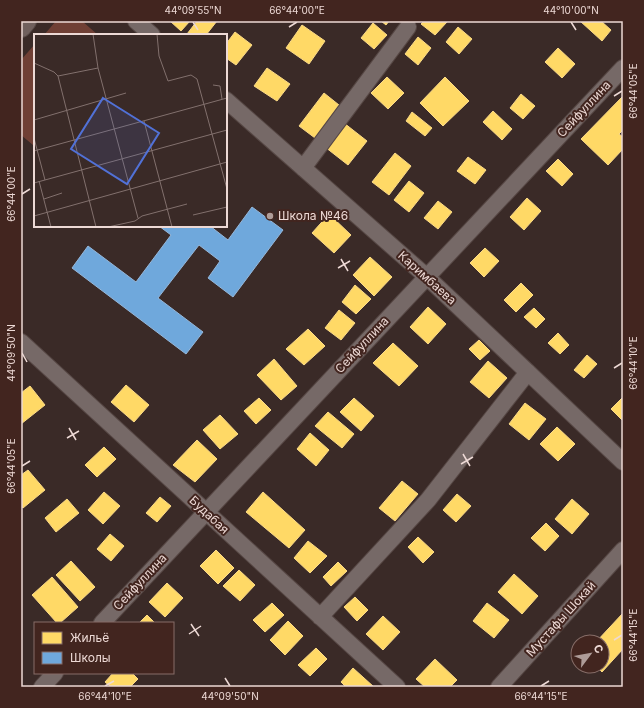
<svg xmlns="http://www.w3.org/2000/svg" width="644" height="708" font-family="Inter,sans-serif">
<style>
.green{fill:#704035}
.homes{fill:#ffd966;stroke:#fad987}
.schools{fill:#6fa8dc;stroke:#95b7da}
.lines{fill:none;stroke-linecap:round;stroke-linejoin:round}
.minor-casing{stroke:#564744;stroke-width:18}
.major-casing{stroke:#564744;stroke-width:22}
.minor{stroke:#766967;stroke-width:16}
.major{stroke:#70605d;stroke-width:20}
.ticks{fill:none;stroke:#edd9d5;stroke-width:1.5}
.poi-dot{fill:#ae9c98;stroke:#42251f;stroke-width:1.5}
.labels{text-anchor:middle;stroke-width:4;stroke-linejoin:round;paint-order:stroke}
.street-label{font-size:12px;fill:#edd9d5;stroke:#42251f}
.poi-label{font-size:12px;fill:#edd9d5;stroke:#42251f;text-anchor:start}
.inset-road{fill:none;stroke:#82706d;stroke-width:1}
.view{fill:#5171d7;fill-opacity:0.15;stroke:#5171d7;stroke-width:2}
.inset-edge{fill:none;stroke:#edd9d5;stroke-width:2}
.neatline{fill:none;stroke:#edd9d5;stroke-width:1.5}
.ticks-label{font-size:10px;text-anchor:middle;fill:#edd9d5}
</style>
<rect width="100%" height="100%" fill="#3a2a27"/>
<path class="green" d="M56,21H82L98,35H44Z
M35,44V143L33,145L21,135V60Z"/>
<path class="homes" d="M170,21H190L181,31Z
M197,21H217L206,35H188L187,34Z
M381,21H389L386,25Z
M424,21H446L447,22L435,35L421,24Z
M580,21H601L611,30L602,41Z
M373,23L387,35L374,49L361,38Z
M302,25L325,41L309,64L286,48Z
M458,27L472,39L459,54L446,42Z
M235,32L252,45L236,65L226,58V44Z
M418,37L431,48L418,65L405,54Z
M558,48L575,64L562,78L545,62Z
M267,68L290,84L277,101L254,86Z
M387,77L404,93L388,109L371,93Z
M445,77L469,101L443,126L420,103Z
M324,93L339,105L315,138L299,126Z
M521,94L535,106L523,119L510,108Z
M623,96V130L619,134L623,137V149L608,165L581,139Z
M493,111L512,129L502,140L483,122Z
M412,112L432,128L425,136L406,121Z
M344,123L367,141L348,165L325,147Z
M395,153L411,166L389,195L372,182Z
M468,157L486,170L475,184L457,171Z
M558,159L573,174L562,186L546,171Z
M409,181L424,193L409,212L394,200Z
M527,198L541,211L524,230L510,217Z
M438,201L452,212L438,229L424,218Z
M329,214L351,235L334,253L312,233Z
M485,248L499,261L484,277L470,263Z
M370,257L392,277L374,296L353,275Z
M521,283L533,295L516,312L504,300Z
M355,285L371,299L356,314L342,302Z
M428,307L446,324L428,344L410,327Z
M534,308L545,319L536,328L524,317Z
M339,310L355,323L341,340L325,328Z
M308,329L325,346L304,365L286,349Z
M558,333L569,345L560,354L548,343Z
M479,340L490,351L480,360L469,349Z
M393,343L418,366L399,386L373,363Z
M587,355L597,364L584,378L574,370Z
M274,359L297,386L281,400L257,375Z
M488,361L507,378L489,398L470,382Z
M126,385L149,405L134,422L111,402Z
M30,386L45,405L21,424V393Z
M623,397V419L622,420L611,409Z
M259,398L271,410L256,424L244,411Z
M354,398L374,416L361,431L340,412Z
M525,403L546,419L529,440L509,424Z
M328,412L354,434L342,448L315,426Z
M220,415L238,434L220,449L203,430Z
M557,427L575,444L558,461L540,444Z
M310,433L329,450L316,466L297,449Z
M197,440L217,459L195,482L173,465Z
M104,447L116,459L97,477L85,465Z
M28,470L45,490L23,508L21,506V475Z
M402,481L418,494L395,521L379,508Z
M104,492L120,506L103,524L88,510Z
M263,492L305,530L289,548L246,512Z
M457,494L471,506L456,522L443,510Z
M160,497L171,506L157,522L146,513Z
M67,499L79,513L56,532L45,518Z
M572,499L589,514L572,534L555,519Z
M546,523L559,536L545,551L531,538Z
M110,534L124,546L111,561L97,549Z
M418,537L434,552L423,563L408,547Z
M308,541L327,556L310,573L294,558Z
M216,550L234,568L218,584L200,566Z
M71,561L95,587L80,601L56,575Z
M338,562L347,571L331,586L323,577Z
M239,570L255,585L240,601L223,586Z
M514,574L538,596L522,614L498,592Z
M52,577L78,607L60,623H57L32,595Z
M167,583L183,598L165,617L149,602Z
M355,597L368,610L357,621L344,607Z
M272,603L284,615L265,632L253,620Z
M487,603L509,620L494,638L473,621Z
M623,613V649L602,672L596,666H602V642H596Z
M147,615L155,623H139Z
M383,616L400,632L383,650L366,634Z
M288,621L303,636L285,655L270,640Z
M316,648L327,659L310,676L298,665Z
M435,659L457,680L450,687H425L416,679Z
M353,668L374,687H346L341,682Z
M113,673H132L138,679L130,687H111L105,682Z"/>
<path class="schools" d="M252,207L283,230L233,297L208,278L220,261L199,245L158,298L203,332L186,354L72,268L88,246L136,282L171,235L159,226H210L228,240Z"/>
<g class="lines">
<g class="minor-casing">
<path id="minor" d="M136,21L152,35
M226,100L427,277L623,462
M303,168L408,27
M21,342L397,687
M320,617L428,500L528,372
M102,623L623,68
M42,687L55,673
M499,687L623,550"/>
</g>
<g class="major-casing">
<path id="major" d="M21,27L26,21"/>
</g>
<use href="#minor" class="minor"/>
<use href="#major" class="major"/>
</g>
<path class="ticks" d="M193,22L198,30M571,22L576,30M289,27L297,22M614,96L622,91M22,194L30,189M341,259L348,271M338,268L350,261M22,353L27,362M614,368L622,363M69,428L76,440M67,438L79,431M463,454L470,466M461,464L473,457M22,466L30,461M191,624L199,636M189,634L201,626M614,640L622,635M225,678L230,686M105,686L114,681M541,686L549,681"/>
<circle class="poi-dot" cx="270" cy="216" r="4"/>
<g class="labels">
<g class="street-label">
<text transform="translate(584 109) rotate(-47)" y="4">Сейфуллина</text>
<text transform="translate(427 278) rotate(42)" y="4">Каримбаева</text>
<text transform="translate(362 345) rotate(-47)" y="4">Сейфуллина</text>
<text transform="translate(209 515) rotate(43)" y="4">Будабая</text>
<text transform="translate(140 582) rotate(-47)" y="4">Сейфуллина</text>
<text transform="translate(561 619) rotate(-48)" y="4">Мустафы Шокай</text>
</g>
<g class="poi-label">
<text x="278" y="220">Школа №46</text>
</g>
</g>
<g transform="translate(34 34)">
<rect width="193" height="193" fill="#3a2a27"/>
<path class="inset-road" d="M59,0L64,34L104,184M123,0L125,22L134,47L157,41L163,45L193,155M0,29L20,38L24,42L62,193M24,42L64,34M179,51L186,52L188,65M0,86L92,59M110,87L138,193M0,104L11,146M0,117L193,64M5,147L17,193M0,149L193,96M10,165L28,159M159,181L193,173M0,182L193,128M74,193L101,187L108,182L153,170"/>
<path class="view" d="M69,64L125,99L93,150L37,115Z"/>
<rect width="193" height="193" class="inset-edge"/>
</g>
<rect width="644" height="708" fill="none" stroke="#42251f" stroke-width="44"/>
<rect x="34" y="622" width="140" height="52" fill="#42251f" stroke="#866d68"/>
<rect x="42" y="632" width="20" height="12" fill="#ffd966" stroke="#866d68"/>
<text x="70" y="642" font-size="12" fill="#edd9d5">Жильё</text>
<rect x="42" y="652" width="20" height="12" fill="#6fa8dc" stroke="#866d68"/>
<text x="70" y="662" font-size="12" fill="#edd9d5">Школы</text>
<g transform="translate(590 654) rotate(58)"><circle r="19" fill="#42251f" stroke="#866d68"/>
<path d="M0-3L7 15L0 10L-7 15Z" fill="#ae9c98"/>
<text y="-6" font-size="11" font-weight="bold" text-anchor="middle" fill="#edd9d5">С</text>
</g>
<rect x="22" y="22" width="600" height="664" class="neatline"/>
<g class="ticks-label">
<text x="193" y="14">44°09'55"N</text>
<text x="297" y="14">66°44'00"E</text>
<text x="571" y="14">44°10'00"N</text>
<text transform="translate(633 91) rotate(-90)" y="4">66°44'05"E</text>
<text transform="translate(11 194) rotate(-90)" y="4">66°44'00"E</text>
<text transform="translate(11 353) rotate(-90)" y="4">44°09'50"N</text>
<text transform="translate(633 363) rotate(-90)" y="4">66°44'10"E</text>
<text transform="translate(11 466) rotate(-90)" y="4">66°44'05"E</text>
<text transform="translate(633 635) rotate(-90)" y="4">66°44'15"E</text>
<text x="105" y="700">66°44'10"E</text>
<text x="230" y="700">44°09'50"N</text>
<text x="541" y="700">66°44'15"E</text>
</g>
</svg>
